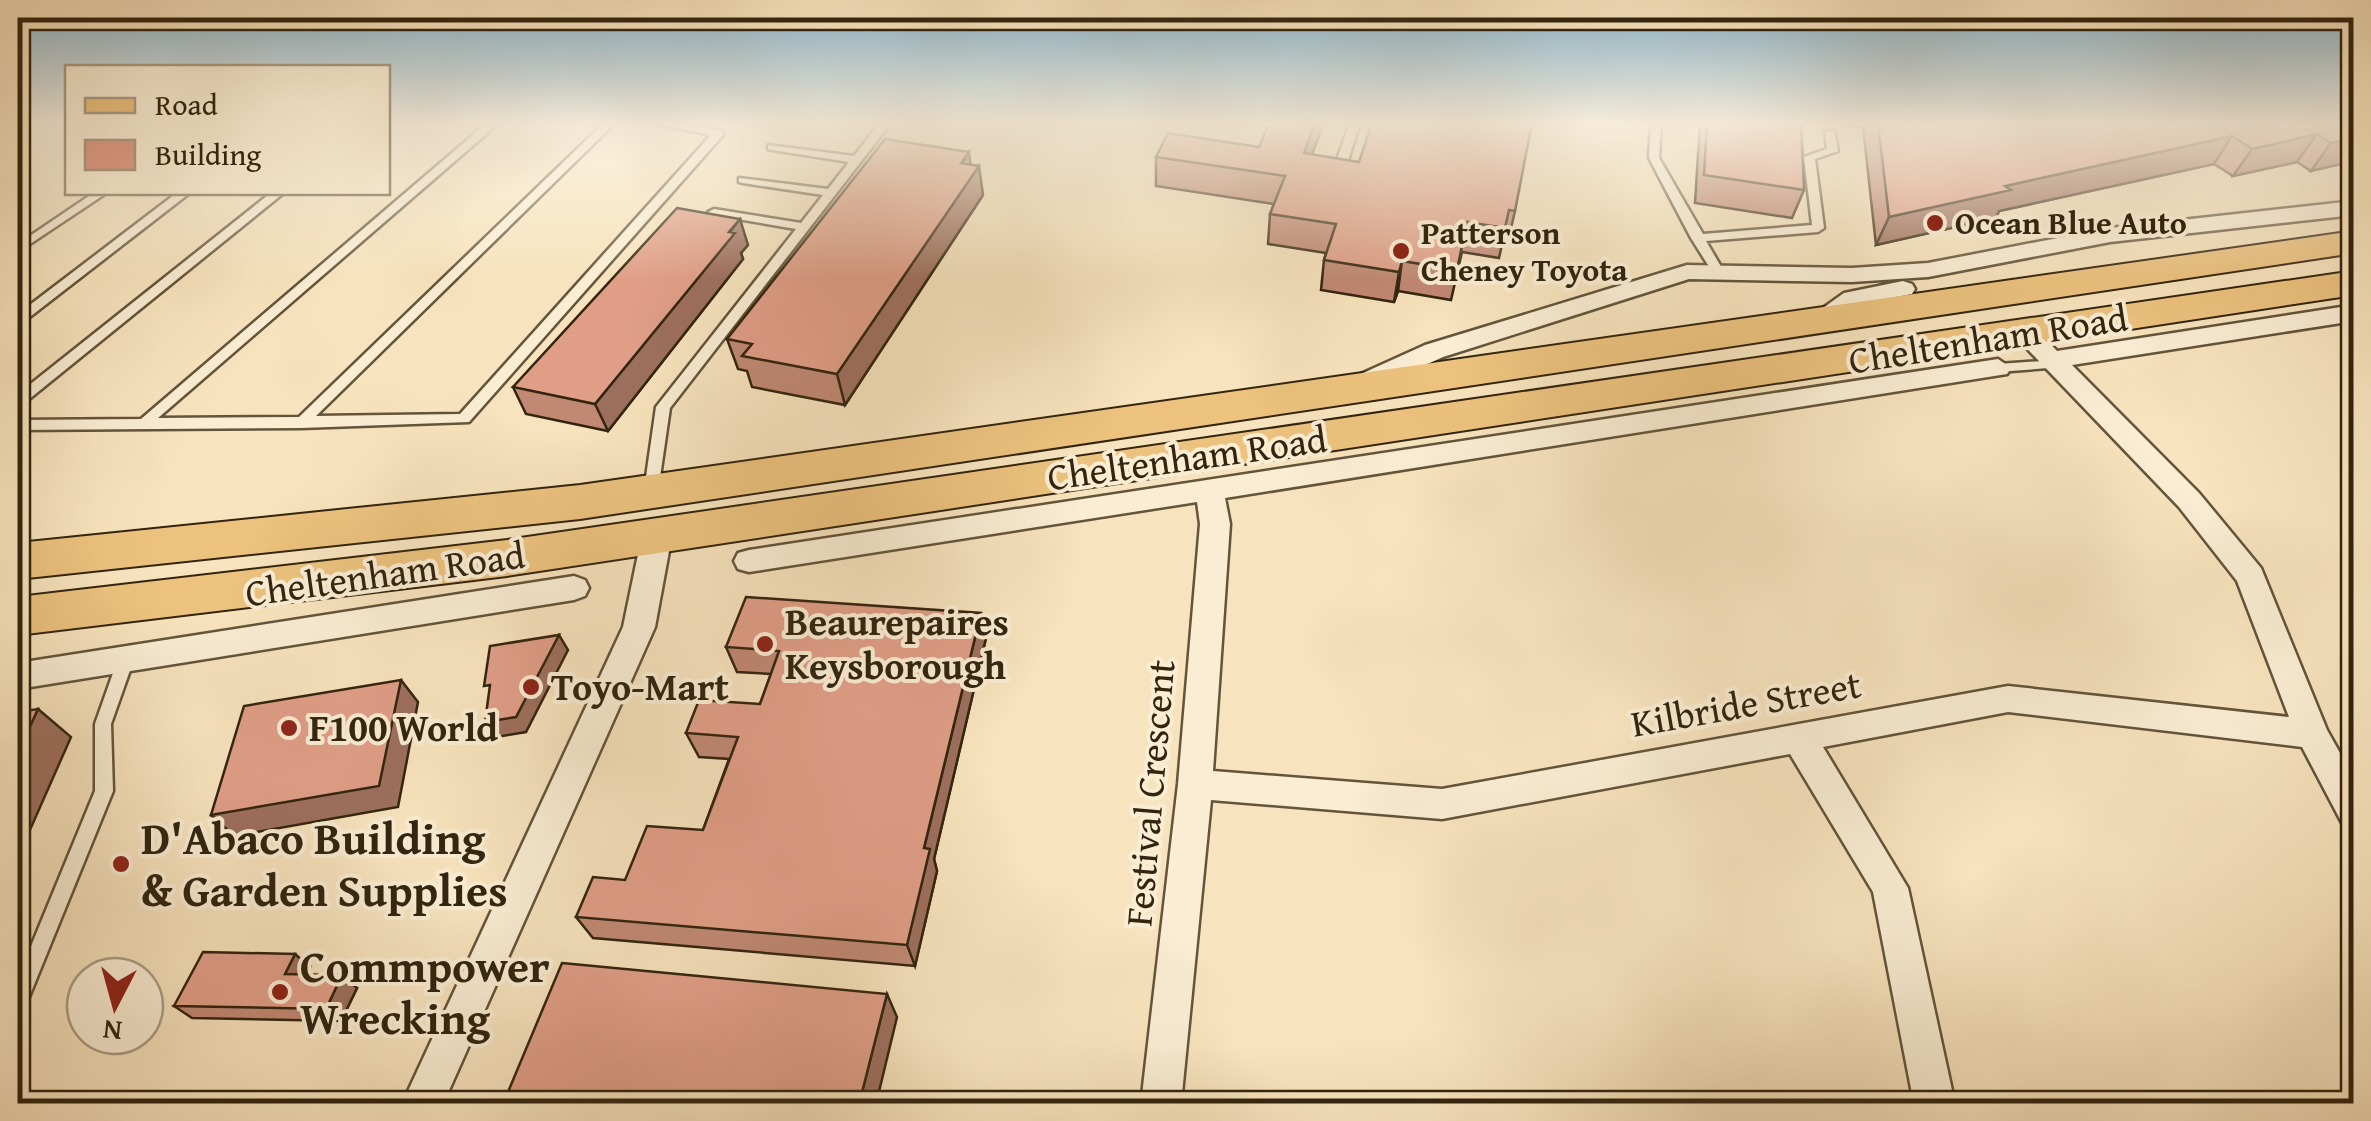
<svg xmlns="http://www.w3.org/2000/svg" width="2371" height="1121" font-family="'Gentium Book Plus',serif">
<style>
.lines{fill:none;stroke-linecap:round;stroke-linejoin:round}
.lane-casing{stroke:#63543a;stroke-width:5}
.street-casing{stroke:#63543a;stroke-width:5}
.primary-casing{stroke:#32240f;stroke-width:4}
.lane{fill:#faedd4;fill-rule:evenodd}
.street{fill:#faedd4;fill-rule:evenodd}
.primary{fill:#ecc27e;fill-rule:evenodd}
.wall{fill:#c18874;stroke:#32240f;stroke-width:2.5}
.shaded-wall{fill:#9d6f5e;stroke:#32240f;stroke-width:2.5}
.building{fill:#e09e87;stroke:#32240f;stroke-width:2.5}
.poi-dot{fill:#8f2418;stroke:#faedd4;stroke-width:4}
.labels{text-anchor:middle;stroke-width:8;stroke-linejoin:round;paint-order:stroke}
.far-poi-label{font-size:32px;font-weight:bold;fill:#32240f;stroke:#faedd4;text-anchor:start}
.street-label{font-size:38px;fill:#32240f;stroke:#faedd4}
.poi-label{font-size:38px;font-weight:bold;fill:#32240f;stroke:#faedd4;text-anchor:start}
.near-poi-label{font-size:45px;font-weight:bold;fill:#32240f;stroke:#faedd4;text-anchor:start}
</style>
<rect width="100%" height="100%" fill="#f7e3bd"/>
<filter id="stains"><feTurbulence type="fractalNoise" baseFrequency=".002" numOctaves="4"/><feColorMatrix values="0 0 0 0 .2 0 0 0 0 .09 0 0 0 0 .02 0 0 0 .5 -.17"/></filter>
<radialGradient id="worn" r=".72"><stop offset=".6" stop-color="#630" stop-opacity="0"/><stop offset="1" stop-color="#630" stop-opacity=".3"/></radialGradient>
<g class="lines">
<g class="lane-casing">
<path id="lane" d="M487,123H499L158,418L299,417L604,123H615L316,416L460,414L711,135L651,123H678L723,131V135L469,422L301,428L18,430V420L141,419Z
M885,123L888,126L887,128L670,408L658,491L651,496L646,495L644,491L656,407L796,229L714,215L708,212L714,209L801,223L823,195L743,183L739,182V178L828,189L849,162L772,150L768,149V145L854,156L879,124Z
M1350,123H1360L1343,176L1341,178H1333L1331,176Z
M1651,123H1661L1659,158L1703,234L1812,225L1804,157L1827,149L1825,132L1834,130L1838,151L1815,159L1824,228L1818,232L1706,241L1723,270L1721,273H1713L1691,238L1649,158Z
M95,192H108L18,252V244Z
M178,192H191L22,323L18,324V314Z
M272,192H285L23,404L18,405V394Z
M2056,360L2063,364L2061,367L1998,372L1991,368L1998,364Z
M126,653L132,654L134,659L111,724L113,791L25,1007L18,1009V978L95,791V724L118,659L120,654Z"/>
</g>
<g class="street-casing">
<path id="street" d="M2354,201V215L2110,242L1928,277L1852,282L1689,279L1443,357L1370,390L1361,393L1348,384L1352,378L1425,345L1687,265L1852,268L1928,263L2110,228Z
M1903,281L1912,284L1915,289L1912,294L1860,304L1819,328L1806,320L1844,293Z
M2354,305V321L2072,365L2199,493L2261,568L2327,730L2354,778V827L2342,823L2302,747L2008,712L1823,747L1908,888L1955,1104H1914L1873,892L1790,754L1442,819L1211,800L1181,1104H1141L1178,784L1200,524L1197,502L749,572L738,569L734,561L738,553L749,550L1998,359L2011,368L2007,374L1225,498L1230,524L1213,771L1442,789L2008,686L2289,717L2237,581L2179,507L2013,334L2026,326L2035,328L2057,351Z
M657,524L667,527L672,535L655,627L443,1104H402L623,627L642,535L647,527Z
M574,576L585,580L589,588L585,596L574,600L18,689V663Z"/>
</g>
<g class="primary-casing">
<path id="primary" d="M2354,231V253L580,519L18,579V543L580,485Z
M2354,271V295L507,576L18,635V597L507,540Z"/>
</g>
<use href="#lane" class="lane"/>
<use href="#street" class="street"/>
<use href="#primary" class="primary"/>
</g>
<path class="wall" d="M1700,123H1801L1804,190L1792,218L1695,203Z
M1839,123H2354L2311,171L2297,162L2233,176L2214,164L1999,211L1996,218L1876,245L1863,127Z
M1259,147L1312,155L1515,211L1508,241L1503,240L1499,258L1462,252L1451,300L1398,291L1394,302L1321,290L1324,260L1326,253L1268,244L1270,214L1274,204L1156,186V157Z
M970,164L983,195L845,405L752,387L747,371L738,369L727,339Z
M748,245L741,253L743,259L608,431L526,414L513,387Z
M986,638L934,859L937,871L915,966L593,938L576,917L625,880L703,830L729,759L699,757L686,733L760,704L771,674L737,672L726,647Z
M310,967L306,975L357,988L341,1021L192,1018L174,1006Z"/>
<path class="shaded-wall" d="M1315,123H1324L1301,183L1304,153Z
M2317,134L2297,162L2233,176L2252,149Z
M2232,136L2214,164L1999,211L1996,218L1876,245L1889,217L2005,186Z
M2354,138V161L2311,171L2331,143Z
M969,152L972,176L979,166L983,195L845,405L837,374Z
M740,219L748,245L741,253L743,259L608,431L595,404Z
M1402,261L1398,291L1394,302L1399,272Z
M981,613L986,638L934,859L937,871L915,966L907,945L924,848Z
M559,635L568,650L526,732L496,737L485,722Z
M401,680L418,702L398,807L234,836L211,815Z
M38,709L71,737L18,857V752Z
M295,954L310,967L301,987L285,974Z
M342,975L357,988L341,1021L326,1009Z
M887,994L897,1017L876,1104H859Z"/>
<path class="building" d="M1269,123H1315L1304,153L1359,162L1372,123H1532L1515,211L1509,210L1505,228L1467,222L1457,270L1402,261L1399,272L1324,260L1336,224L1270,214L1285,176L1156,157L1168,133L1259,147Z
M1707,123H1801L1804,190L1704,175Z
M1878,123H2354V138L2331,143L2317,134L2252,149L2232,136L2005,186L2011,190L1889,217Z
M885,139L969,152L961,163L979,166L837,374L742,356L752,344L727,339Z
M677,208L740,219L729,232L735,233L595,404L513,387Z
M746,597L981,613L924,848L930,849L907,945L576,917L593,877L625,880L647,826L703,830L738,737L686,733L699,700L760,704L779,651L726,647Z
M559,635L516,717L485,722L490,685L484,686L490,646Z
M401,680L379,786L211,815L244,706Z
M38,709L18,752V712Z
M203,952L295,954L285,974L342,975L326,1009L174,1006Z
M562,963L887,994L859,1104H503Z"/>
<linearGradient id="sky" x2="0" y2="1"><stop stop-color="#8ab8d2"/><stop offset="0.44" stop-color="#fbf2e1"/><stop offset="1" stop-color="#fbf2e1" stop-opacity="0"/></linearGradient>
<rect width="2371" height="280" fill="url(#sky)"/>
<g class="poi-dot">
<circle cx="1935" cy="223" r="10"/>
<circle cx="1401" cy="251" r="10"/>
<circle cx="765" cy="644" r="10"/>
<circle cx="531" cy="687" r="10"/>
<circle cx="289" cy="728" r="10"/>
<circle cx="121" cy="864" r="10"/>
<circle cx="280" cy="992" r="10"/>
</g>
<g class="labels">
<g class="far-poi-label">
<text x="1955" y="234">Ocean Blue Auto</text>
<text x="1421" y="244">Patterson<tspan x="1421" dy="37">Cheney Toyota</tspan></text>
</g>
<g class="street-label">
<text transform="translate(1988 339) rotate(-9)" y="13">Cheltenham Road</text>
<text transform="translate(1187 458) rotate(-8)" y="13">Cheltenham Road</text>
<text transform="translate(385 574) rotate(-8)" y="13">Cheltenham Road</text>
<text transform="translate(1746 704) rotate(-10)" y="13">Kilbride Street</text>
<text transform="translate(1150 793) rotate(-85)" y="13">Festival Crescent</text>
</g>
<g class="poi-label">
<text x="785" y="635">Beaurepaires<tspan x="785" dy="44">Keysborough</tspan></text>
<text x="551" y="700">Toyo-Mart</text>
<text x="309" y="741">F100 World</text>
</g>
<g class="near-poi-label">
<text x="141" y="854">D'Abaco Building<tspan x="141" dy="52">&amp; Garden Supplies</tspan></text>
<text x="300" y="982">Commpower<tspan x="300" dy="52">Wrecking</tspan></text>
</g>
</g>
<rect width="2371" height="1121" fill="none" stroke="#f7e3bd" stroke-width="60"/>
<rect x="20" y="20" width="2331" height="1081" fill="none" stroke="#32240f" stroke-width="5"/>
<rect x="30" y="30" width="2311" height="1061" fill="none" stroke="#32240f" stroke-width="2.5"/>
<rect x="65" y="65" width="325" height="130" fill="#faedd4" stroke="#aa9d85" stroke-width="2.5"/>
<rect x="85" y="98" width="50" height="15" fill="#ecc27e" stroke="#aa9d85" stroke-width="2.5"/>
<text x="155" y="115" font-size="30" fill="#32240f">Road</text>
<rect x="85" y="140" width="50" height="30" fill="#e09e87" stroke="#aa9d85" stroke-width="2.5"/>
<text x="155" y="165" font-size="30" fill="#32240f">Building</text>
<g transform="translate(115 1006) rotate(186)"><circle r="48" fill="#faedd4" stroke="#aa9d85" stroke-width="2.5"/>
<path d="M0-8L18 38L0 25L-18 38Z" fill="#8f2418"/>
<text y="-15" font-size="28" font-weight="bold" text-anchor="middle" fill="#32240f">N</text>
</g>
<rect width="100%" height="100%" filter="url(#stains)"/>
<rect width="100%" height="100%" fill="url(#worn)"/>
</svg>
